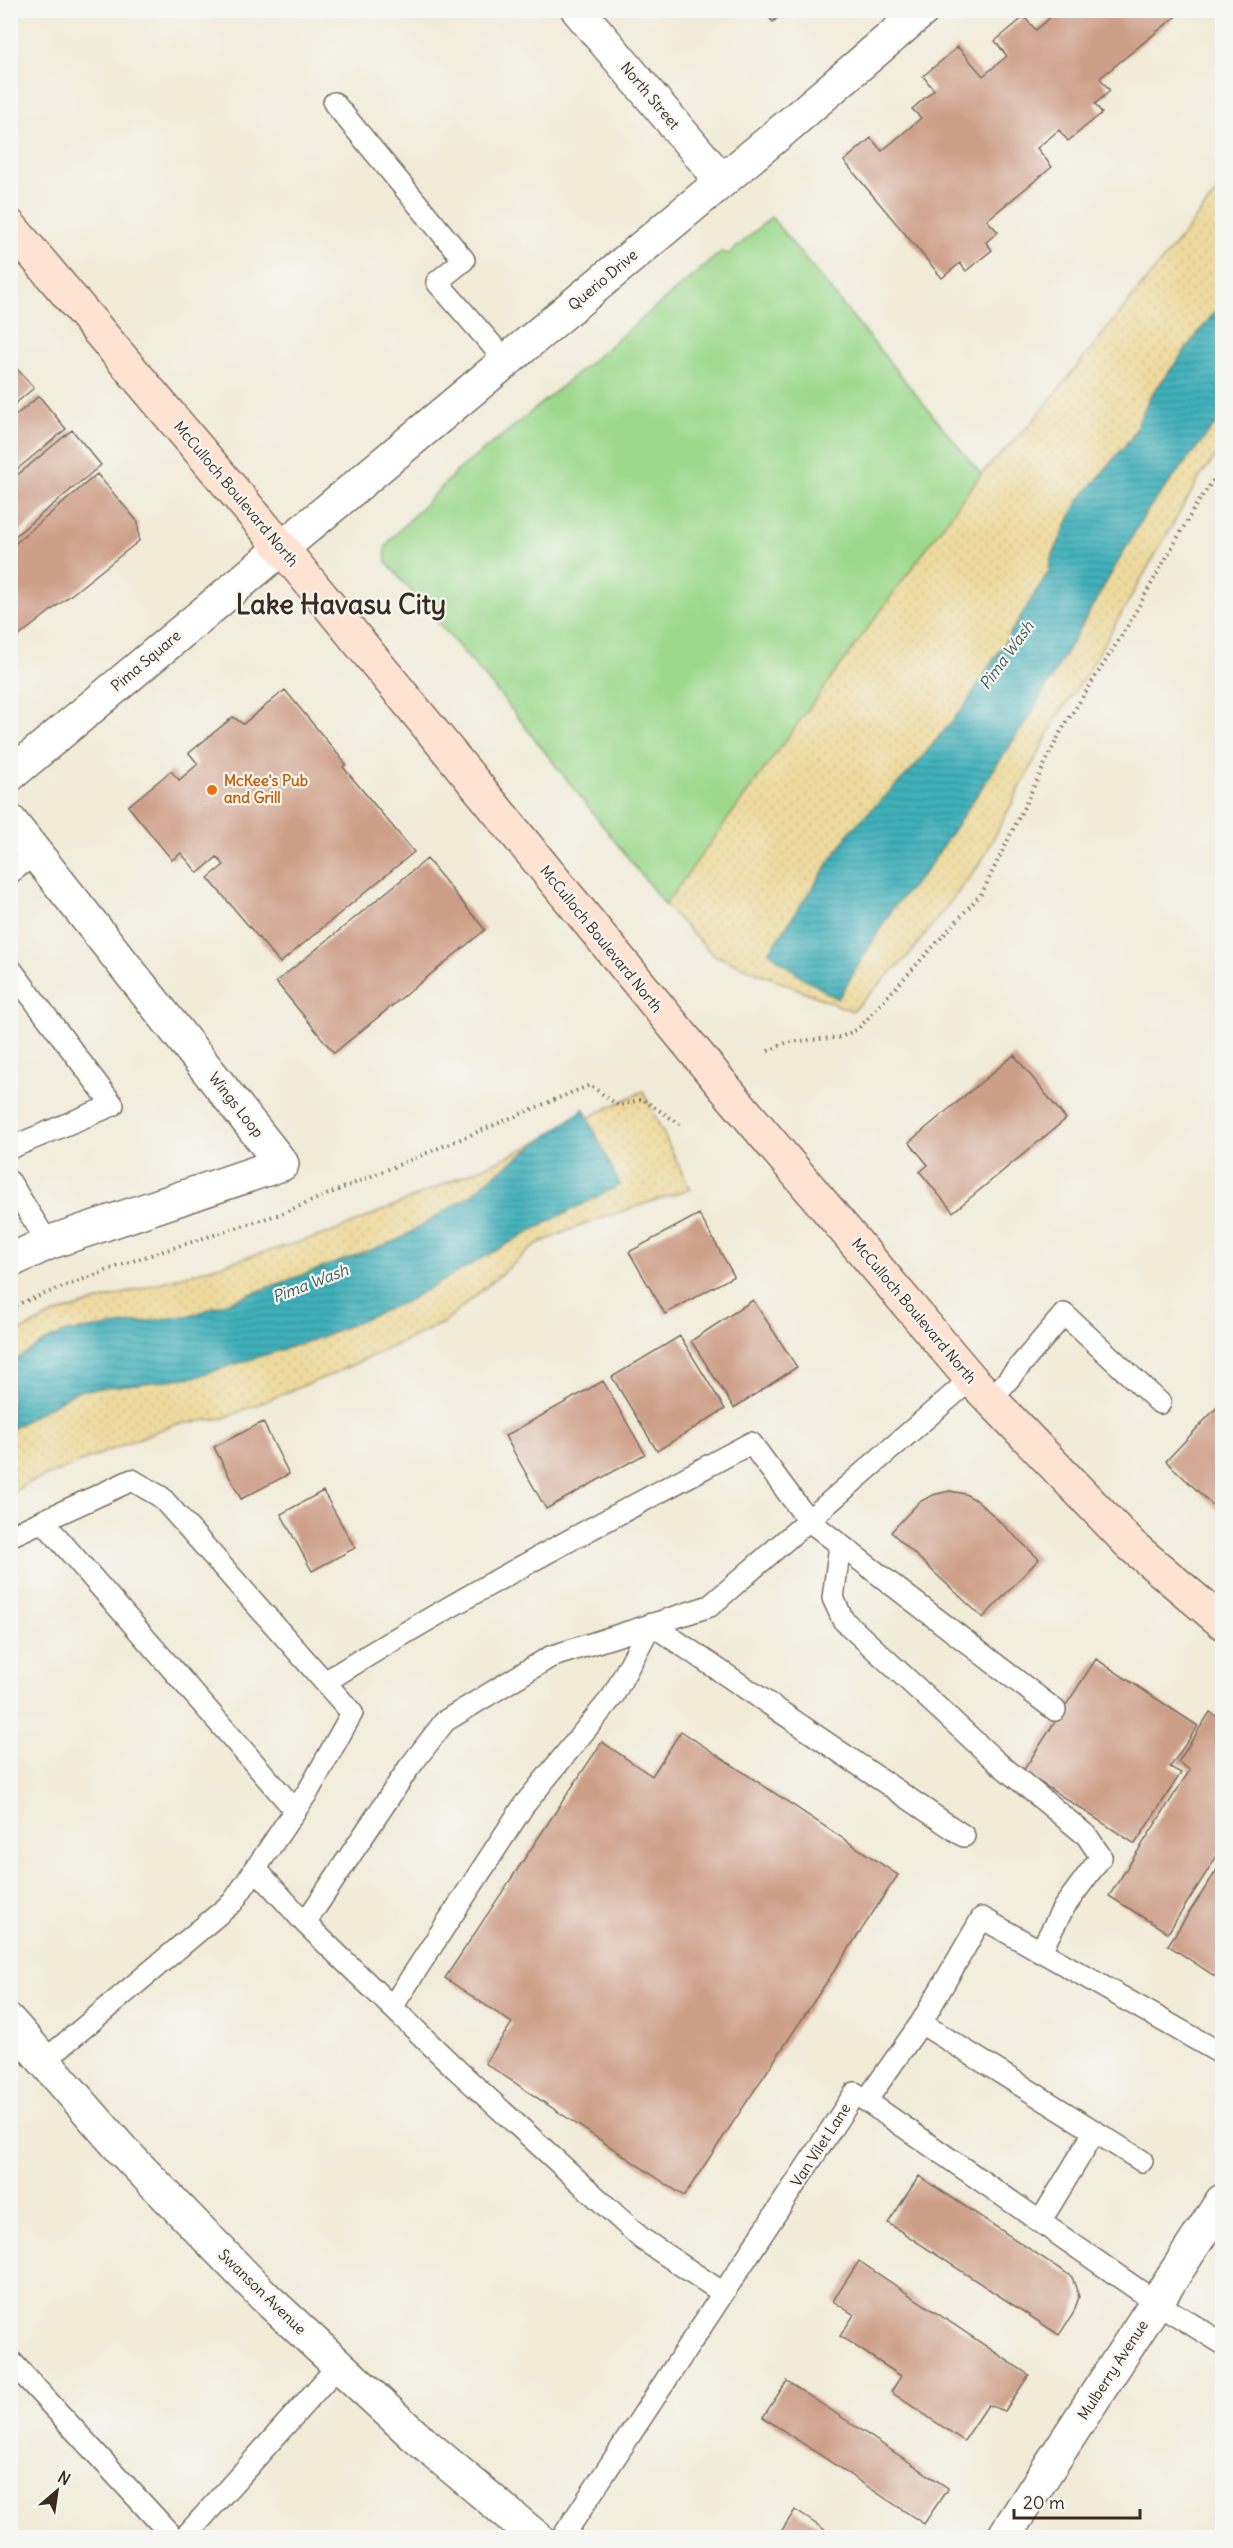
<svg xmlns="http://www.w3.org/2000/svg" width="1233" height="2548" font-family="Delius,sans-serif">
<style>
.grass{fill:#9dd98d;stroke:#6c8256;stroke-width:1.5}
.sand{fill:url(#sand-dots);stroke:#94825e;stroke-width:1.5}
.water{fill:url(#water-rules);stroke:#3e6e6c;stroke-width:1.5}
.building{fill:#ce9f88}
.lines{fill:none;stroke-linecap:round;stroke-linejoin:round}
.service-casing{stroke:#7b6e5f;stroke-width:24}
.minor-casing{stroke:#7b6e5f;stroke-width:36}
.tertiary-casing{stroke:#7b6e5f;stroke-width:36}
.secondary-casing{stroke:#7b6e5f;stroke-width:36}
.path{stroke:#7b6e5f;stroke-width:4;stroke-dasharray:1.5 4.5;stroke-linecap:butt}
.service{stroke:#fff;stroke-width:21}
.minor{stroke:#fff;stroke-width:33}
.tertiary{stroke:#fff;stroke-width:33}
.secondary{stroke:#fee3d2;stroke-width:33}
.food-dot{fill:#e8710a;stroke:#f6f6f2;stroke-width:2}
.labels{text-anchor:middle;stroke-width:4.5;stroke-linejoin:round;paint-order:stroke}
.street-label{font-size:15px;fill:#3b2a1e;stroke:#f6f6f2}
.food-label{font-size:15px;font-weight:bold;fill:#c56008;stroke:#f6f6f2;text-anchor:start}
.water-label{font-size:16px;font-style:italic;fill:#3d5955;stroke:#f6f6f2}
.town-label{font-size:27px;font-weight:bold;fill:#3b2a1e;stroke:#f6f6f2}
</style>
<defs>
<pattern id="sand-dots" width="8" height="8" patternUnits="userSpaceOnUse" patternTransform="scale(1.5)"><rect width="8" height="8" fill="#eeda9e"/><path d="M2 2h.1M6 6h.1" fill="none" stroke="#cdbb88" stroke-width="1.8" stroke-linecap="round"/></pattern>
<pattern id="water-rules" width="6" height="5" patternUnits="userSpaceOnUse" patternTransform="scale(1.5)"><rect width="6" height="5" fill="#41b1bb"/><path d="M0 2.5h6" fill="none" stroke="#389097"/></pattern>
</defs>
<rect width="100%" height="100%" fill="#f6f6f2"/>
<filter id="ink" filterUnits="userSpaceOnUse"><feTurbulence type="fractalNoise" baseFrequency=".0167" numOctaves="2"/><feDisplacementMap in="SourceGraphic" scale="12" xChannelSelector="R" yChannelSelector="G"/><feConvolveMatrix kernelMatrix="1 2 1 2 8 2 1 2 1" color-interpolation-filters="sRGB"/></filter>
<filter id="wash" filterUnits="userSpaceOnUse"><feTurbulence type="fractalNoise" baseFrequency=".008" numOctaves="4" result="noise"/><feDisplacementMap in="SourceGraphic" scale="24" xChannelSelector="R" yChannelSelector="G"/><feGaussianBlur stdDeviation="1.35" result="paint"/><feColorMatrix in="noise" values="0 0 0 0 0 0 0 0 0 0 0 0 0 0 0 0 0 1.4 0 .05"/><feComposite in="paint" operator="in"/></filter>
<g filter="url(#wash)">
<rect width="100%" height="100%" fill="#f1ebd8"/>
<path class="grass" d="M771,217L981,474L665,905L501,696L386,562L385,548L393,537L457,471L518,423L721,252L729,254Z"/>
<path class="sand" d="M1222,186V448L1200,477L1086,675L1058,716L980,864L908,956L852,1011L712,954L665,905L981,474L1033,421Z
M643,1091L690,1189L589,1222L537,1244L443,1323L337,1372L224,1418L172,1425L26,1484L11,1494V1336L54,1314L333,1232L500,1160Z"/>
<path class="water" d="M1222,302V416L1147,511L1031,714L926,871L892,909L838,999L802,977L769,952L851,830L914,767L966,704L1049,571L1051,559L1077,503L1132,437L1149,398Z
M584,1109L620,1185L523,1235L407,1301L316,1339L195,1377L77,1391L11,1429V1363L43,1342L66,1332L193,1315L398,1240L476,1192L487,1180Z"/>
<g id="blocks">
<path class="building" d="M763,10H786L773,22Z
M1059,10H1170L1175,17L1100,78L1110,91L1095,104L1102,113L1068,141L1059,130L1037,148L1052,167L987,220L998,232L986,242L992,250L966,271L960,263L942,278L844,161L871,138L882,151L921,118L912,109L934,90L923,76L958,47L983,76L1007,56L995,41L1024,17L1036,30Z
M10,361L34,388L10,408Z
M39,396L66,429L10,475V420Z
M72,430L101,465L10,540V481Z
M97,474L138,522L139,541L10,643V548Z
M285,690L346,764L343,767L414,852L280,963L208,878L224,865L217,857L198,873L181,853L172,860L128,806L171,771L179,780L198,764L189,753L233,717L243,724Z
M427,859L485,930L334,1053L276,982Z
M1014,1055L1066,1119L953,1212L920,1172L928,1165L909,1142Z
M699,1214L734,1276L665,1314L629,1252Z
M753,1300L797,1367L734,1408L691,1341Z
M680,1336L725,1409L657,1451L612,1377Z
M603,1381L645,1454L546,1509L505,1436Z
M1222,1402V1514L1166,1461Z
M263,1422L289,1474L241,1499L214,1447Z
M323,1491L355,1548L312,1571L281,1514Z
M950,1491L965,1494L978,1501L1039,1559L983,1618L891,1532L919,1502L933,1495Z
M1096,1659L1198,1726L1170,1767L1181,1773L1135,1844L1023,1771Z
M1210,1712L1222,1720V1848L1168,1933L1109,1896L1190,1770L1178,1762Z
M681,1731L898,1875L684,2196L485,2063L512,2023L445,1978L602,1742L652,1776Z
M1222,1862V1981L1168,1945Z
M919,2176L1072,2277L1079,2297L1073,2314L1059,2335L888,2223Z
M859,2261L1029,2375L1005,2411L988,2405L964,2441L891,2392L901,2376L840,2336L854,2315L833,2301Z
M787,2381L948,2488L924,2524L763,2417Z
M795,2510L837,2538H777Z"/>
</g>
</g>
<g filter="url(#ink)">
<use href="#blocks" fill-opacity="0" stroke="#7b6e5f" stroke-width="1.5"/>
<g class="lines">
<g class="service-casing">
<path id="service" d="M334,103L464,260L437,282L506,361
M10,873L36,853
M10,968L113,1105L10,1148
M10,1182L48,1243
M990,1401L1064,1314L1160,1403
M43,1521L295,1810
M10,1536L132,1480L161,1497L352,1713L309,1790L233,1902L44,2061
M840,1545L833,1598L843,1620L997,1762L1087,1836L1101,1857L1064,1907L1040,1952
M325,1682C463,1595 607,1520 751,1443L808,1520L1055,1710
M255,1868L305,1923L408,1769L445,1721L550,1657L710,1606L971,1379
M305,1923L456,2069L642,2239L723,2293
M392,2007L524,1805L613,1696L651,1624L964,1836
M866,2101L921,2023
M1142,2161L921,2023L982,1918L1222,2054
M1040,2222L1095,2131
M10,2360L174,2538
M184,2538L339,2365
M562,2538L855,2093L1157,2303L1222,2343"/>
</g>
<g class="minor-casing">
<path id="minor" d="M578,10L722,181
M10,775L776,136L923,10
M10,821L282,1164L48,1243L10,1261"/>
</g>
<g class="tertiary-casing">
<path id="tertiary" d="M10,2022L122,2150L265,2297L415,2436L537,2538
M1003,2538L1222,2201"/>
</g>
<g class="secondary-casing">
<path id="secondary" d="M10,226L281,547L724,1087L971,1379L1131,1545L1222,1622"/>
</g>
<path class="path" d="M768,1051L788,1042L841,1037L858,1029L982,893L1061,731L1124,632L1195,507L1222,467
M10,1307L132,1261L283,1213L590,1085L619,1106L642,1099L680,1124"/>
<use href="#service" class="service"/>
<use href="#minor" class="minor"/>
<use href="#tertiary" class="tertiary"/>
<use href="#secondary" class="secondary"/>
</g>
</g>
<circle class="food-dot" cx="212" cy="790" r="6"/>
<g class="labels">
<g class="street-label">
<text transform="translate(650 96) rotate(50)" y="5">North Street</text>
<text transform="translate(603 280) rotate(-40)" y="5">Querio Drive</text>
<text transform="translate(236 494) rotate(50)" y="5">McCulloch Boulevard North</text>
<text transform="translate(146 661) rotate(-40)" y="5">Pima Square</text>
<text transform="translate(601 939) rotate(51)" y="5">McCulloch Boulevard North</text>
<text transform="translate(236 1105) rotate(52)" y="5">Wings Loop</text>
<text transform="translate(914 1311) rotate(50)" y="5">McCulloch Boulevard North</text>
<text transform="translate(821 2145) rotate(-57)" y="5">Van Vilet Lane</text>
<text transform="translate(262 2292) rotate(44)" y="5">Swanson Avenue</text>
<text transform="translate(1113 2370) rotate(-57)" y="5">Mulberry Avenue</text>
</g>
<g class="food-label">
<text x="224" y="786">McKee's Pub<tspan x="224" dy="17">and Grill</tspan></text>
</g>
<g class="water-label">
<text transform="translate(1006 655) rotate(-54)" y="6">Pima Wash</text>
<text transform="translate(310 1283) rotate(-21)" y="6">Pima Wash</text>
</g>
<g class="town-label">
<text x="341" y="614">Lake Havasu City</text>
</g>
</g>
<rect width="1233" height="2548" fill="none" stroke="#f6f6f2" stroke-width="36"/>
<g transform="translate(57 2491) rotate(29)" stroke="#f6f6f2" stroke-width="4.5" paint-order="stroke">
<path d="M0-4.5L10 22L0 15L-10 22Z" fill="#3b2a1e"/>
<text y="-9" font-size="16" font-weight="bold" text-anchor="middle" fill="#3b2a1e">N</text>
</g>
<path d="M1014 2509v9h126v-9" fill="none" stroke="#3b2a1e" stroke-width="3"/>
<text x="1023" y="2509" font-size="18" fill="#3b2a1e" stroke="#f6f6f2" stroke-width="4.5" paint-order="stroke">20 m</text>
</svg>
